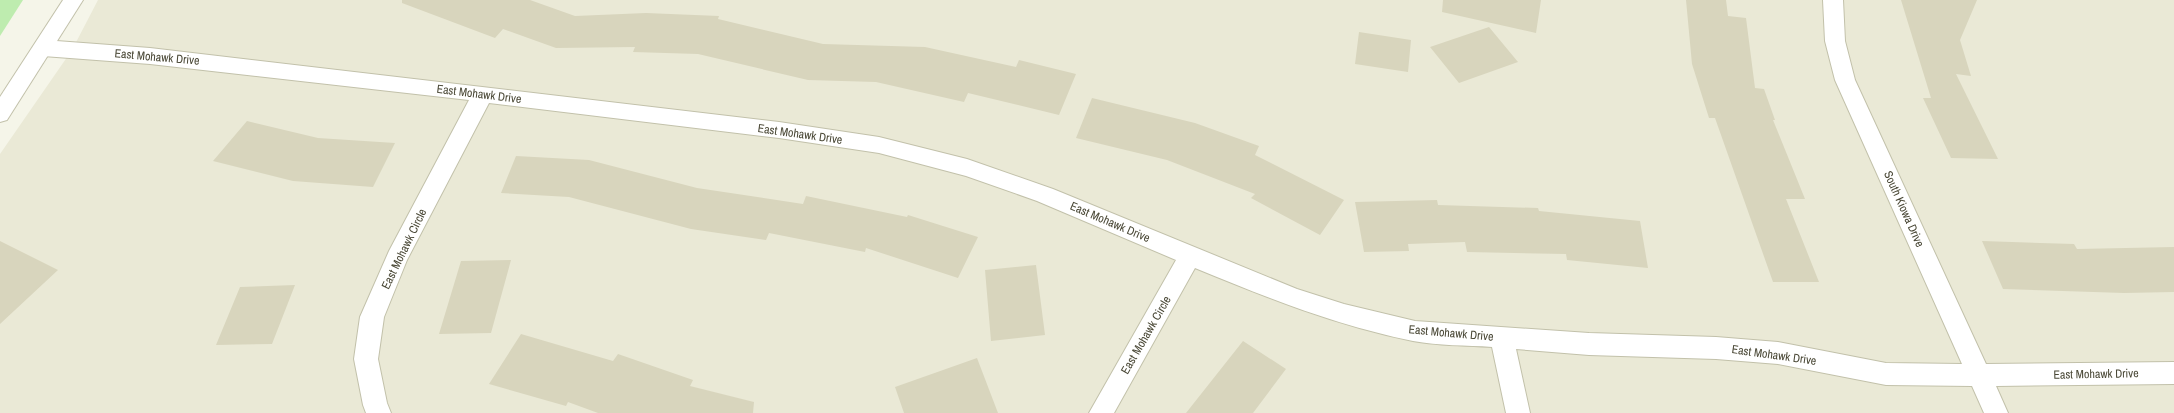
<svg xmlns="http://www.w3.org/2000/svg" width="2174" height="413" font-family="'Archivo Narrow',sans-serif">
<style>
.residential{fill:#eae9d6}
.green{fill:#beecaf}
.building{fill:#d8d5bd}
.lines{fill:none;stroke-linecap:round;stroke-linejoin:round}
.minor-casing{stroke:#c2c1aa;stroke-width:2}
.tertiary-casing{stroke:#c2c1aa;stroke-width:2}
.minor{fill:#fff;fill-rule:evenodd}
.tertiary{fill:#fff;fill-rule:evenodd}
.labels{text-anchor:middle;stroke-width:3.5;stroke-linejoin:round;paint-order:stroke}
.street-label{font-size:12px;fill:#4a4836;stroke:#fff}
</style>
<rect width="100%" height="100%" fill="#f5f5e9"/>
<path class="residential" d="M98,0H2174V413H0V154L72,50Z"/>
<path class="green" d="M0,0H23L0,36Z"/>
<path class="building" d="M402,0H530L575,16L646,13L719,16L718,19L823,44L925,47L1016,67L1019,60L1076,74L1059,115L968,93L964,102L876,82L808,80L698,54L633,52L635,47L556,48L503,29L495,38L402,3Z
M1443,0H1541L1536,33L1442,12Z
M1686,0H1726L1728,16L1746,18L1755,88L1764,89L1775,120H1773L1805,199H1786L1819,282H1773L1715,118H1709L1692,64Z
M1901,0H1977L1960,40L1971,76L1956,74L1998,159L1951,158L1923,98H1931Z
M1489,27L1518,62L1459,83L1430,47Z
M1359,32L1411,40L1408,72L1355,64Z
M1092,98L1195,123L1259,146L1255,155L1344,200L1320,235L1251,198L1255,194L1167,160L1076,138Z
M247,121L318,138L395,143L373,187L293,181L213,161Z
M516,156L589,160L697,188L803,204L806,196L907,217L908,215L978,237L958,278L866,248L865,252L769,233L766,240L691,229L569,197L501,193Z
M1437,200L1438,205L1538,208L1539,211L1640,221L1648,268L1567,260L1566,254L1467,252L1465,242L1408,244L1409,251L1364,252L1355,202Z
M0,241L58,270L0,324Z
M1982,241L2074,244L2077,249L2174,247V292L2124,293L2003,289Z
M511,260L491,333L439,334L461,261Z
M1036,265L1045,335L991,341L985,270Z
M295,285L272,344L216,345L240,287Z
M521,334L613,361L618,354L693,380L690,386L754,402L753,413H598L568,402L566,406L489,384Z
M1243,341L1286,369L1253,413H1186Z
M977,358L998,413H904L895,387Z"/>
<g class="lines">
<g class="minor-casing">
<path id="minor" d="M1823,0H1843L1845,41L1855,80L1986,364L2174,362V384L1996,386L2008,413H1984L1972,386L1886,385L1778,364L1716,359L1589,355L1516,349L1530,413H1506L1492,347C1466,345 1439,346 1413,341C1335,325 1268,298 1195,268L1114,413H1089L1176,260L1037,201L966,176L879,153L779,138L489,103L407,260L384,317L378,359L387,403L391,413H366L363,405L354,359L360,317L389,251L469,100L150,64L43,56L36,53L33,48L36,43L43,40L150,48L779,122L879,137L967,159L1053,189L1297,289L1344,304L1415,321L1589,333L1716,337L1778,342L1886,363L1962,364L1835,80L1825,41Z"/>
</g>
<g class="tertiary-casing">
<path id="tertiary" d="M63,0H83L7,120L0,122V97Z"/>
</g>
<use href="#minor" class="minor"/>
<use href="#tertiary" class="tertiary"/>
</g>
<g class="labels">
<g class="street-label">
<text transform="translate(157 57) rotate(5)" y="4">East Mohawk Drive</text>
<text transform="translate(479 94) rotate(7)" y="4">East Mohawk Drive</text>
<text transform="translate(800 134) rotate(8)" y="4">East Mohawk Drive</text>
<text transform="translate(1904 209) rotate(66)" y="4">South Kiowa Drive</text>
<text transform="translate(1110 222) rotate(23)" y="4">East Mohawk Drive</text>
<text transform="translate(404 249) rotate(-64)" y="4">East Mohawk Circle</text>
<text transform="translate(1451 333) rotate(5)" y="4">East Mohawk Drive</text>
<text transform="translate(1146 335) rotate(-60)" y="4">East Mohawk Circle</text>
<text transform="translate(1774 355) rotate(8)" y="4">East Mohawk Drive</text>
<text transform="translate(2096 374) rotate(-1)" y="4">East Mohawk Drive</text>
</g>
</g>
</svg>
